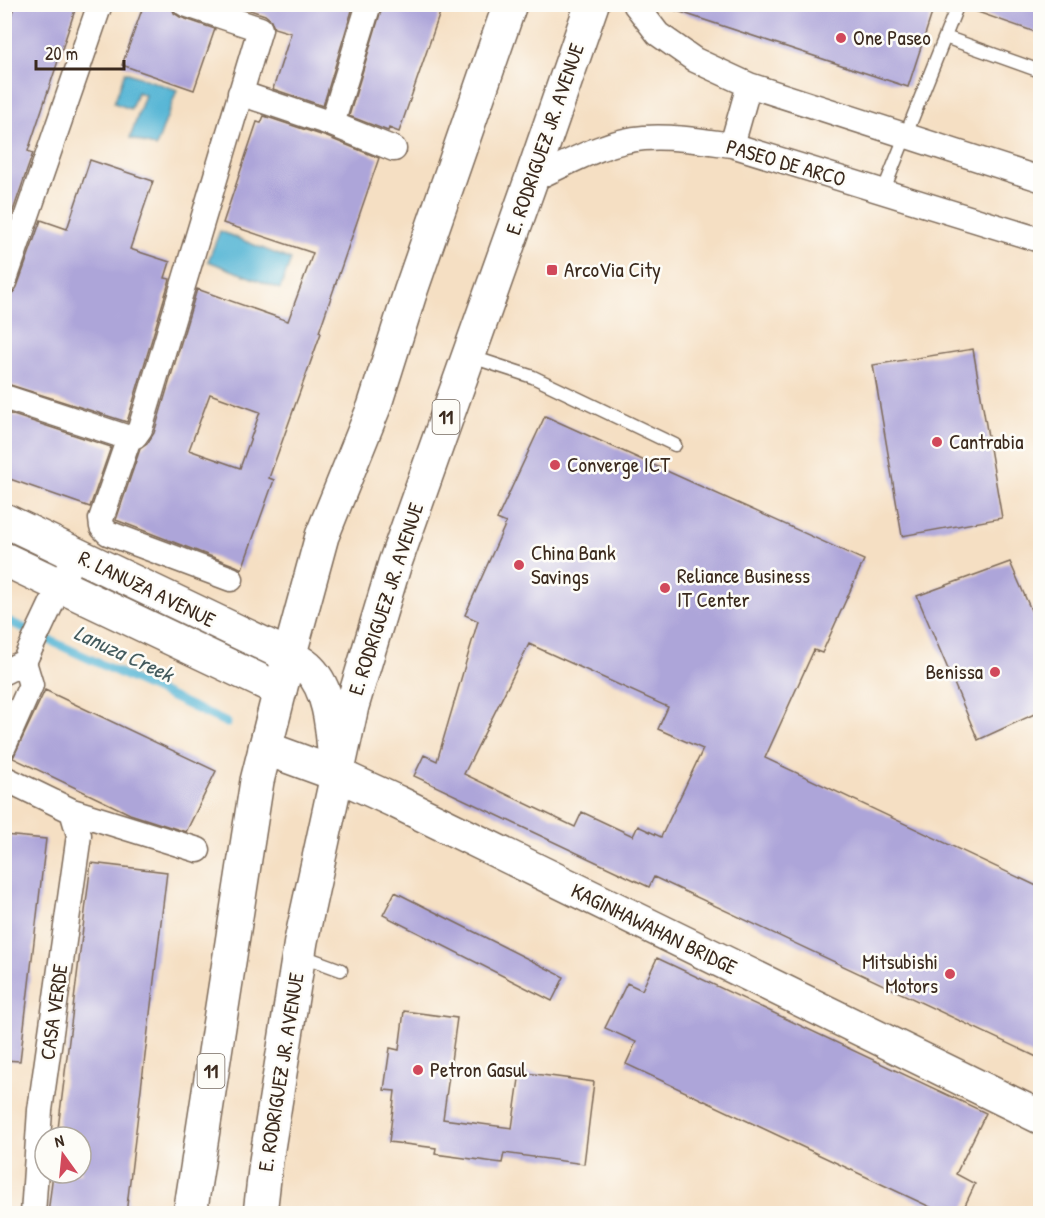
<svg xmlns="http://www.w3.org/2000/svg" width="1045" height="1218" font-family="'Patrick Hand',sans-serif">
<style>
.water{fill:#56b6d5;stroke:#48707a;stroke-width:1.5}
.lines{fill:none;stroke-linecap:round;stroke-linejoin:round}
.stream{stroke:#56b6d5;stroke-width:9}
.building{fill:#ada5d9;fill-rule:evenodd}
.service-casing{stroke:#7c6958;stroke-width:15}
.minor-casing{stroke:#7c6958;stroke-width:27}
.secondary-casing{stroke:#7c6958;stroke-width:36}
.primary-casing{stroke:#7c6958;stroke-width:36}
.service{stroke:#fff;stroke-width:12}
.minor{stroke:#fff;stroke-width:24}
.secondary{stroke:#fff;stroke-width:33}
.primary{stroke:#fff;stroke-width:33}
.poi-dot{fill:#d1495b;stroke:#fdfcf7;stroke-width:2}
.labels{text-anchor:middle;stroke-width:5;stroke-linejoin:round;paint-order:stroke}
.shield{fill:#fdfcf7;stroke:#75695f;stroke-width:1.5}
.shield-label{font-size:20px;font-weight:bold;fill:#3b2a1e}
.poi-label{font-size:21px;fill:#3b2a1e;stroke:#fdfcf7;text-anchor:start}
.street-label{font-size:21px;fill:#3b2a1e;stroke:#fdfcf7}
.water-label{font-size:22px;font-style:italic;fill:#445b5e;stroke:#fdfcf7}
</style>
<rect width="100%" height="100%" fill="#fdfcf7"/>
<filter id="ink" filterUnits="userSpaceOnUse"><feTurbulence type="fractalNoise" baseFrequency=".0167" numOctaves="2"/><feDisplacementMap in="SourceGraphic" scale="12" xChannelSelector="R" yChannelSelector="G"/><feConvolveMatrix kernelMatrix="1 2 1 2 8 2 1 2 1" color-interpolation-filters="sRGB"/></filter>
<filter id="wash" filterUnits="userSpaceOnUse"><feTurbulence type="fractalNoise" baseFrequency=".008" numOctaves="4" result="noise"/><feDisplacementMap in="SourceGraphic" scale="24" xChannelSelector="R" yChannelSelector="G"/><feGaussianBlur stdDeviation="1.35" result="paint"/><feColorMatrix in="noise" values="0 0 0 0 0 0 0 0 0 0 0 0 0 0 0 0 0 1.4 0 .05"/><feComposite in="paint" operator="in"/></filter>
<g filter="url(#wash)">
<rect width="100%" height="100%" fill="#f5dfc3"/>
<path class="water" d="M125,72L177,90L156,147L130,138L145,95L137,92L131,109L114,103Z
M220,231L291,260L280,289L208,261Z"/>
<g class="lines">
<path class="stream" d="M4,619L227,723"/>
</g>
<g id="blocks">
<path class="building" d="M15,4H77L28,151L33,153L4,237V37Z
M144,4H171L174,13L180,17L215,29L194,90L122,65Z
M232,4H354L323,106L273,89L291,33L274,28L271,20L265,15Z
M383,4H443L399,132L389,128L388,131L349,116Z
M672,4H935L908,87L671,9Z
M966,4H1041V34L966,8Z
M264,116L327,137L379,158L319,332L321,333L269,478L274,480L242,569L236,566L116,520L140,449L147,444L154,433L197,289L288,321L313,253L223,223L257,122L261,123ZM210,394L260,412L240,468L189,450Z
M90,160L153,181L130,249L170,262L165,278L170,279L127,422L4,383V296L13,293L17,287L41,220L67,229Z
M973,349L1002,518L902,536L873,365Z
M4,412L111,447L90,507L4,477Z
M545,416L864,560L822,653L814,650L765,758L1041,888V1059L654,877L649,887L414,776L424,755L437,761L478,621L465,615L506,523L497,519ZM529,644L668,707L658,729L703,749L661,837L638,826L633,836L582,812L575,827L464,774Z
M1010,562L1041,633V711L978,740L917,596Z
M45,690L216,771L186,832L130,814L13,758Z
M4,835L46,839L20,1061L4,1060Z
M91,863L167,872L135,1139L126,1214H48L53,1173H81V1137H57Z
M395,892L564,977L552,1001L383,915Z
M657,958L986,1113L956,1174L975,1184L961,1214H945L626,1064L636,1042L605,1028L627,983L642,990Z
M404,1011L457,1018L443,1119L512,1128L520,1072L594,1082L584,1164L504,1153L502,1163L435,1154L436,1148L389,1142L395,1091L384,1090L390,1048L399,1050Z"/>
</g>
</g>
<g filter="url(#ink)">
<use href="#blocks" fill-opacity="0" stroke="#7c6958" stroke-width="1.5"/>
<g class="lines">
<g class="service-casing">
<path id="service" d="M945,37L1040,71
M883,192L958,4
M469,356L533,377L675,445
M300,955L341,970"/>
</g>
<g class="minor-casing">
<path id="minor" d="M635,4L658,34L695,60L749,85L1040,179
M240,93L332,124L394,149
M332,124L369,4
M732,145L749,85
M531,180C567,164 604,141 644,138C674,136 703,141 732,145L1040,240
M4,282L100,4
M4,397L129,438L135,436L140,429L260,29L185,4
M129,438L101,519L102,527L108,533L231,579
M4,672L24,662L75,554
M4,746L31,685L24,662
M4,778L72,811L198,850
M33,1214L40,1110L79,835L72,811"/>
</g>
<g class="secondary-casing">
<path id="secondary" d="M4,520L289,656
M4,559L280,690
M265,748L336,774L397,802L1040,1117"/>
</g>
<g class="primary-casing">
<path id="primary" d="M289,656C296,660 304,663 309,669C329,689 332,725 334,751
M190,1214L257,781L280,690L322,536L374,407L410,293L510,4
M260,1214L266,1161L301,941L352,706L395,563L531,180L592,4"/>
</g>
<use href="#service" class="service"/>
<use href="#minor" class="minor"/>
<use href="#secondary" class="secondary"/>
<use href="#primary" class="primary"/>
</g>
</g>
<g class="poi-dot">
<circle cx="841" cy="38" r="6"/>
<rect x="546" y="264" width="12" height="12" rx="3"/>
<circle cx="937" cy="442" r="6"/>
<circle cx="555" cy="465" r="6"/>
<circle cx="519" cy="565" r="6"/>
<circle cx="665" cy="588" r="6"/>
<circle cx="995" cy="672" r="6"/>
<circle cx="950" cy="974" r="6"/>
<circle cx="418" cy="1070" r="6"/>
</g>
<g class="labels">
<g class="shield">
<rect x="432.5" y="400" width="27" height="34" rx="4.5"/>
<rect x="197.5" y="1054" width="27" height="34" rx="4.5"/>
</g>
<g class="shield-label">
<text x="446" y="424">11</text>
<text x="211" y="1078">11</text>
</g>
<g class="poi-label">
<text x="853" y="45">One Paseo</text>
<text x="564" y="277">ArcoVia City</text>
<text x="949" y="449">Cantrabia</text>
<text x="567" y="472">Converge ICT</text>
<text x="531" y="560">China Bank<tspan x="531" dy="24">Savings</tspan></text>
<text x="677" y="583">Reliance Business<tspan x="677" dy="24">IT Center</tspan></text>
<text x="983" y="679" text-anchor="end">Benissa</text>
<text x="938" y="969" text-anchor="end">Mitsubishi<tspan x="938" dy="24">Motors</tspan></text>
<text x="430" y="1077">Petron Gasul</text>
</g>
<g class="street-label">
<text transform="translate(545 139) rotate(-71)" y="7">E. RODRIGUEZ JR. AVENUE</text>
<text transform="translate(786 163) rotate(16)" y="7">PASEO DE ARCO</text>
<text transform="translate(147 589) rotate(26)" y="7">R. LANUZA AVENUE</text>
<text transform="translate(386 599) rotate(-72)" y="7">E. RODRIGUEZ JR. AVENUE</text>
<text transform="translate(654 929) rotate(26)" y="7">KAGINHAWAHAN BRIDGE</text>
<text transform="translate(54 1012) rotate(-82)" y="7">CASA VERDE</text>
<text transform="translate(281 1072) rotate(-81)" y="7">E. RODRIGUEZ JR. AVENUE</text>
</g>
<g class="water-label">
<text transform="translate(124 653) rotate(25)" y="8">Lanuza Creek</text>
</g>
</g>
<rect width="1045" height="1218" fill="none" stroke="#fdfcf7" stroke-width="24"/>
<g transform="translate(63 1155) rotate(345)"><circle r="28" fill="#fdfcf7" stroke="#afa8a0" stroke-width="1.5"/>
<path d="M0-4.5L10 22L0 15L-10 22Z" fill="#d1495b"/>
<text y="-9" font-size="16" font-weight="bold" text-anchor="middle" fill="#3b2a1e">N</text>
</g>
<path d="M36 60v9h88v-9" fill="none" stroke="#3b2a1e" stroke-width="3"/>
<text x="45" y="60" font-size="18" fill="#3b2a1e" stroke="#fdfcf7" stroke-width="4.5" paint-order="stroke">20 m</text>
</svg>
